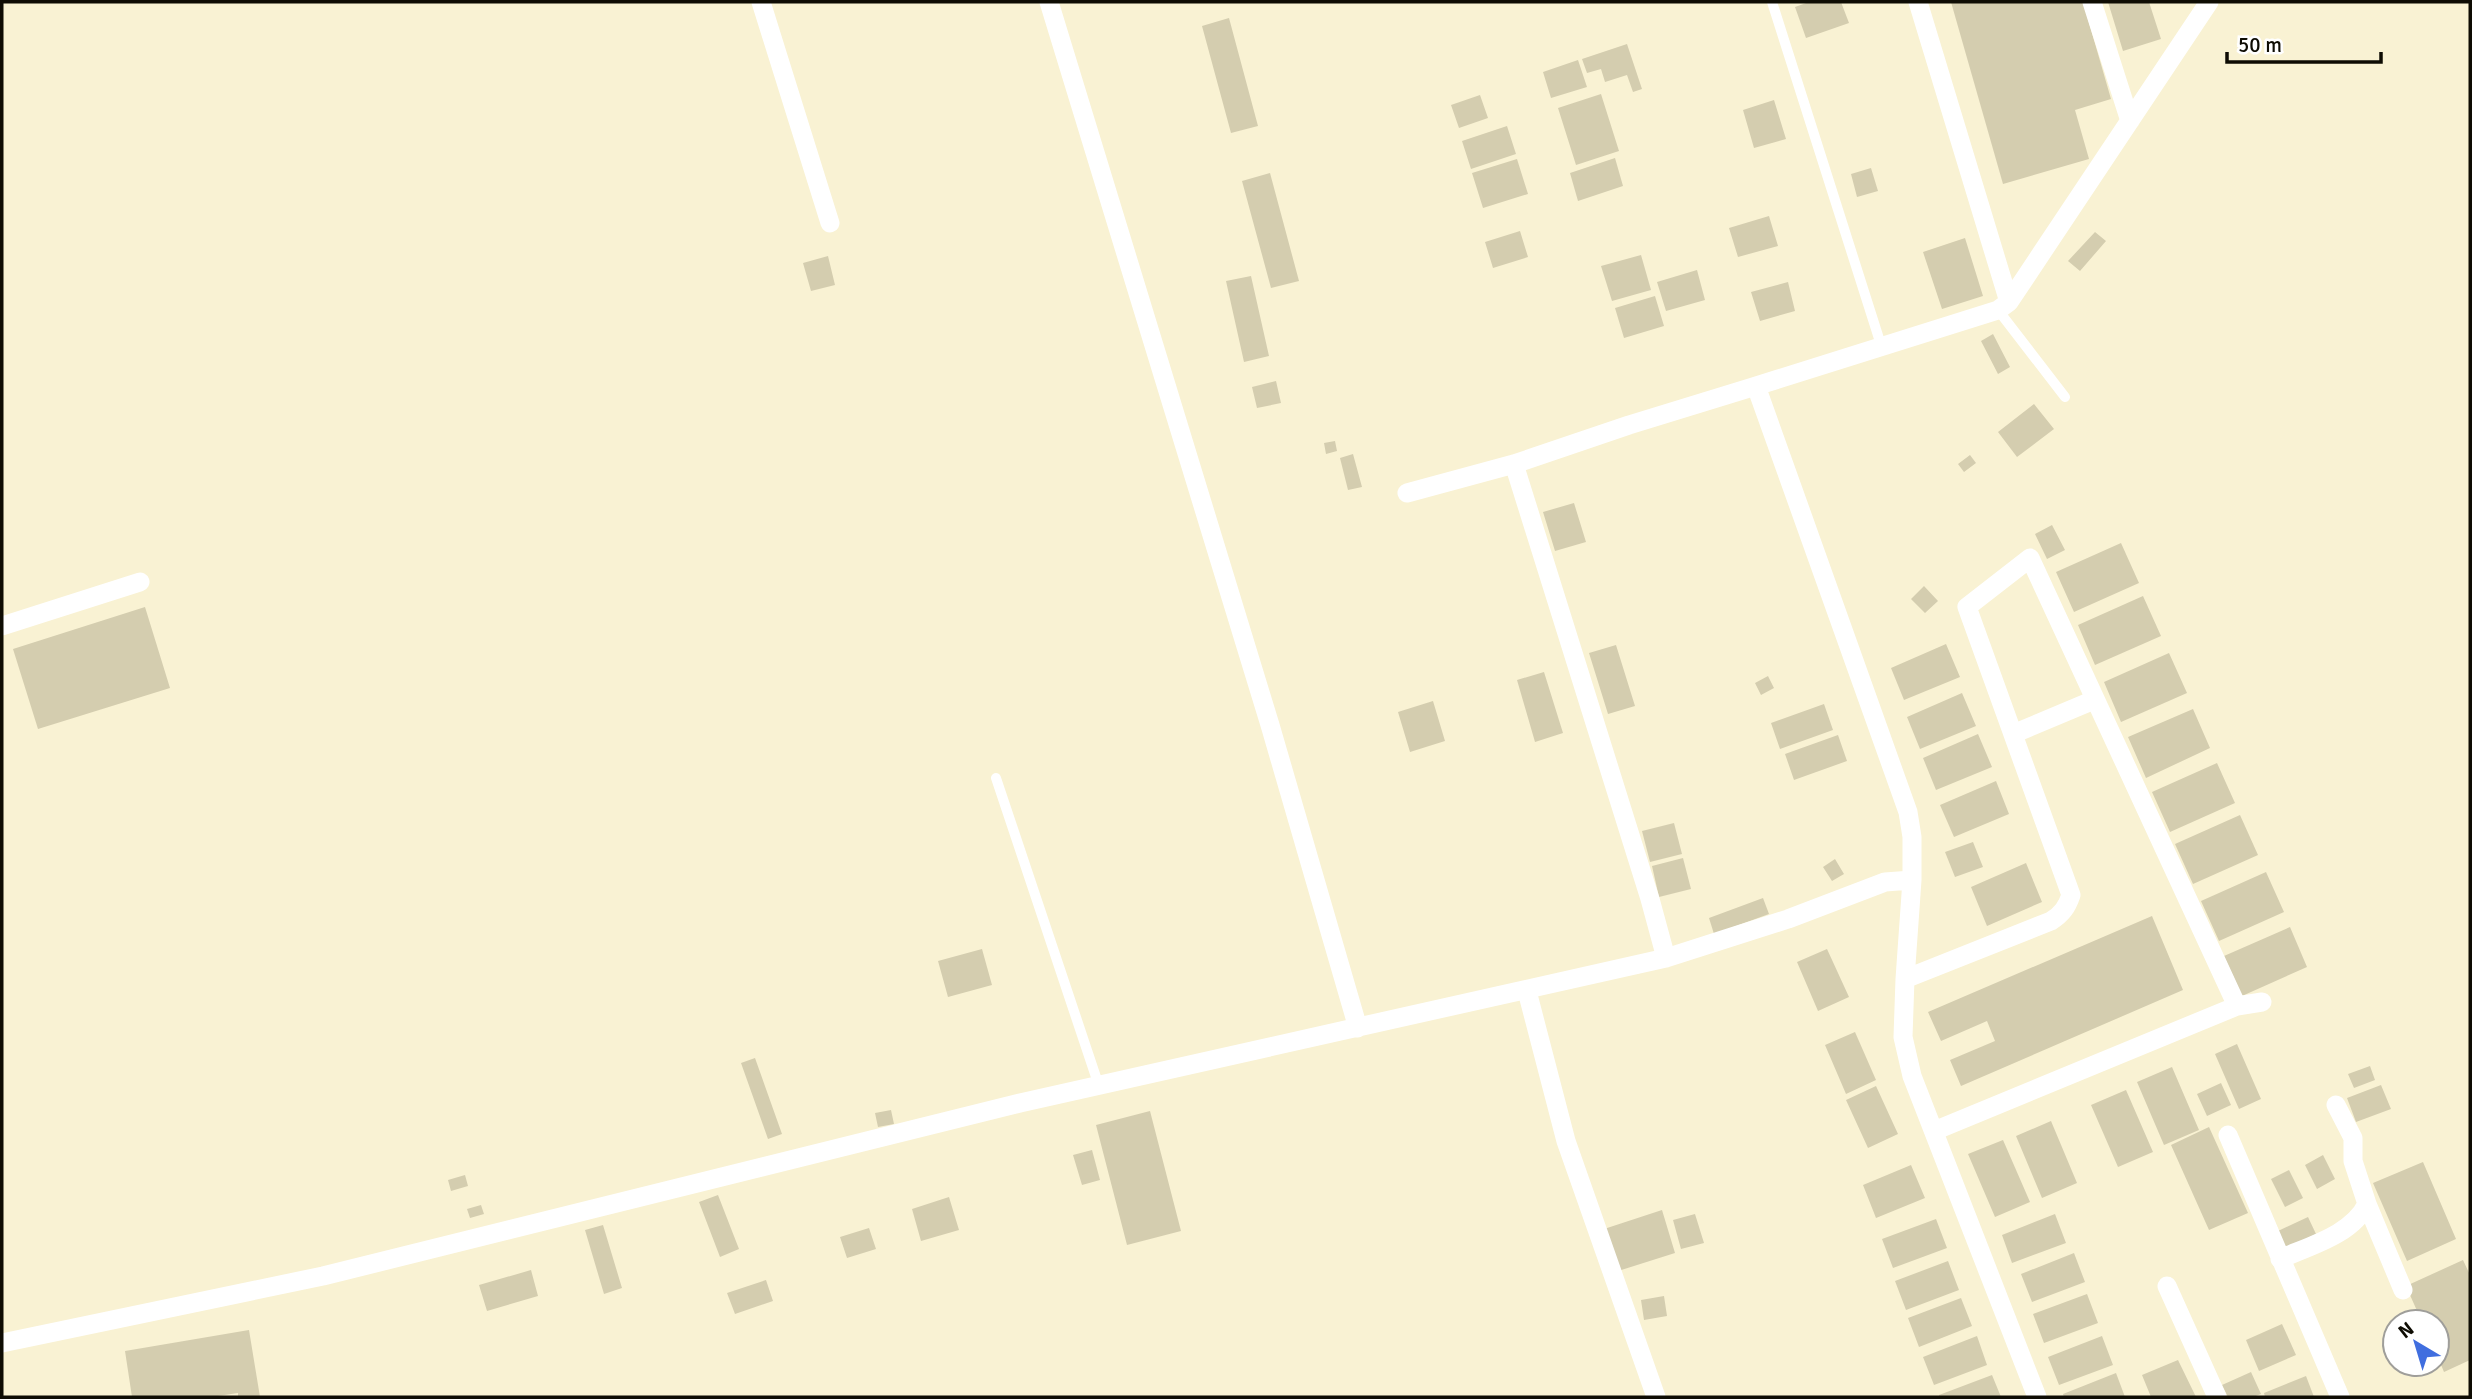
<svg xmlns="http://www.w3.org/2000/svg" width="2472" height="1399" font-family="Signika,sans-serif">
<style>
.building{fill:#d4cdaf}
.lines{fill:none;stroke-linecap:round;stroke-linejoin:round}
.service{stroke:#fff;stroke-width:10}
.minor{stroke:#fff;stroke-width:19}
</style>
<rect width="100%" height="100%" fill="#f9f2d3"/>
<path class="building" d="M1809,2H1841L1849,23L1806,38L1795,7Z
M1951,2H2083L2111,99L2075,110L2089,159L2003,184Z
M2108,2H2149L2161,39L2123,51Z
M1229,18L1258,126L1231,133L1202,26Z
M1627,44L1642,89L1633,92L1627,75L1605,82L1601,69L1587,73L1582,59Z
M1578,60L1587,87L1551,98L1543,72Z
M1601,94L1619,151L1576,165L1558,108Z
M1480,95L1488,118L1459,128L1451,105Z
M1774,100L1786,139L1754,148L1743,110Z
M1507,126L1516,154L1471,169L1462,141Z
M1615,158L1623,186L1578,201L1570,173Z
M1517,159L1528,194L1483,208L1472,173Z
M1871,168L1878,191L1857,197L1851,174Z
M1270,173L1299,281L1271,288L1242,181Z
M1769,216L1778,246L1738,257L1729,228Z
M1520,231L1528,257L1493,268L1485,242Z
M2095,232L2106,241L2080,271L2068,261Z
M1965,238L1983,296L1942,309L1923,252Z
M1641,255L1651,290L1612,301L1601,266Z
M828,256L835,285L811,291L803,263Z
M1697,270L1705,300L1666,311L1657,282Z
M1251,276L1269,356L1244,362L1226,281Z
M1788,282L1795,311L1760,321L1751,292Z
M1655,296L1664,326L1624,338L1615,308Z
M1993,334L2010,367L1998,374L1981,341Z
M1276,381L1281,403L1257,408L1252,387Z
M2034,404L2054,429L2017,457L1998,432Z
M1335,441L1337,451L1326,454L1324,443Z
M1353,454L1362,487L1348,490L1340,458Z
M1970,455L1976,463L1964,472L1958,464Z
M1574,503L1586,542L1555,551L1543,512Z
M2052,525L2065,550L2047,559L2035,534Z
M2121,543L2139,583L2074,612L2056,572Z
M1924,586L1938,601L1925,613L1911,599Z
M2143,596L2161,636L2095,665L2078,625Z
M145,607L170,688L38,729L13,649Z
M1946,644L1960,677L1904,700L1891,668Z
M1616,645L1635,706L1608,714L1589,653Z
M2169,653L2187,693L2121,722L2104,682Z
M1544,672L1563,733L1535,742L1517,680Z
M1768,676L1774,688L1761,695L1755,683Z
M1962,693L1976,726L1920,749L1907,717Z
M1433,701L1445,741L1410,752L1398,712Z
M1824,704L1833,730L1780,749L1771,723Z
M2193,709L2210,748L2146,778L2128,737Z
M1978,734L1992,767L1936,790L1923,758Z
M1838,735L1847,761L1794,780L1785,754Z
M2217,763L2235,803L2170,832L2152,792Z
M1996,781L2009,814L1954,837L1940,805Z
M2240,815L2258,855L2193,884L2175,844Z
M1674,823L1682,854L1650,862L1642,831Z
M1973,842L1983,867L1955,877L1945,852Z
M1683,858L1691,889L1659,897L1652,866Z
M1835,859L1844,874L1832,881L1823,867Z
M2026,863L2042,902L1987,926L1971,887Z
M2266,872L2284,912L2219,941L2201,901Z
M1763,898L1769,914L1714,934L1709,918Z
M2152,916L2183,990L1961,1086L1950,1060L1995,1041L1987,1021L1941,1041L1928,1012Z
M2290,927L2307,967L2242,996L2224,956Z
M982,949L992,985L948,997L938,961Z
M1827,949L1849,997L1818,1011L1797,962Z
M1855,1032L1876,1080L1846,1094L1825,1045Z
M2237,1044L2261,1099L2239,1109L2215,1054Z
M755,1058L782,1134L768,1139L741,1063Z
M2370,1066L2375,1080L2354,1088L2348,1074Z
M2172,1067L2199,1130L2164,1145L2137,1082Z
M2221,1083L2231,1105L2207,1116L2197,1094Z
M2381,1085L2391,1109L2356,1122L2347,1098Z
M1876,1086L1898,1134L1868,1148L1846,1100Z
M2126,1090L2153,1152L2118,1167L2091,1105Z
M891,1110L894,1124L878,1127L875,1113Z
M1150,1111L1181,1231L1127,1245L1096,1125Z
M2051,1121L2077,1183L2042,1198L2016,1136Z
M2209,1127L2248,1213L2209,1230L2171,1145Z
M2003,1140L2030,1202L1995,1217L1968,1154Z
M1092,1150L1100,1180L1082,1185L1073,1155Z
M2323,1155L2335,1179L2317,1189L2305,1165Z
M2423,1162L2456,1239L2407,1261L2373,1183Z
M1911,1165L1925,1198L1876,1218L1863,1185Z
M2289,1170L2303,1198L2285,1207L2271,1179Z
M465,1175L468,1186L451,1191L448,1180Z
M718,1195L739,1249L720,1257L699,1202Z
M949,1197L959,1230L921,1241L912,1209Z
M481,1205L484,1214L470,1218L467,1209Z
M1662,1210L1675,1253L1615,1272L1601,1230Z
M1695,1214L1704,1243L1681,1249L1673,1220Z
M2055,1214L2066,1243L2012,1263L2002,1235Z
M2308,1217L2316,1234L2286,1249L2278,1231Z
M1936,1219L1947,1248L1893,1268L1882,1239Z
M603,1225L622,1288L604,1294L585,1230Z
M869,1228L876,1249L847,1258L840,1237Z
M2074,1253L2085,1282L2032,1302L2021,1274Z
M2463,1260L2470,1275V1360L2444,1372L2437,1355V1322H2422L2406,1286Z
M1948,1261L1959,1290L1906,1310L1895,1281Z
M531,1270L538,1296L487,1311L479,1285Z
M766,1280L773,1301L735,1314L727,1293Z
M2087,1294L2098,1323L2044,1343L2033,1314Z
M1664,1296L1667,1316L1644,1320L1641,1300Z
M1961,1298L1972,1326L1919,1347L1908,1318Z
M2282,1324L2296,1355L2259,1371L2246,1340Z
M249,1330L260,1397H238V1393L211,1397H132L125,1351Z
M1977,1336L1987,1365L1934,1385L1923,1357Z
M2102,1336L2113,1365L2059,1385L2048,1357Z
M2178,1360L2196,1397H2151L2142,1375Z
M2251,1372L2261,1394L2253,1397H2228L2222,1385Z
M2116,1373L2125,1397H2064L2063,1394Z
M1992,1375L2001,1397H1939V1395Z
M2306,1376L2314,1397H2265L2264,1393Z"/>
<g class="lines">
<path class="service" d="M1772,2L1882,348
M1998,310L2065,397
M996,778L1099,1086"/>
<path class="minor" d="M761,2L830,223
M1049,2L1270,725L1358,1028
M1918,2L2009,302
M2092,2L2130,121
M1514,464L1650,899L1666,958
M1407,493L1514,464L1629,425L1756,386
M2,626L140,582
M2013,734L2094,700
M1912,880L1905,979L1903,1037L1912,1076L2037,1397
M1905,979L2051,921C2062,914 2067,907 2071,895L1967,607L2030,558L2237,1006
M1527,991L1566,1141L1656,1397
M1934,1131L2237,1006L2262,1002
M2228,1135L2340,1397
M2367,1204L2403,1290
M2280,1259C2309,1246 2352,1235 2367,1204L2353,1161V1138L2336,1105
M2167,1286L2217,1397
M2,1343L323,1276L1020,1103L1666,958L1788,919L1885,882L1912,880V837L1908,812L1756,386L1998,310L2009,302L2209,2"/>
</g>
<rect width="2472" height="1399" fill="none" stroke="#0e0c03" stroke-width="7"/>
<g transform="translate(2416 1343) rotate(322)"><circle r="33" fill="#ffffff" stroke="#9f9e9a" stroke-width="2"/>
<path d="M0-5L12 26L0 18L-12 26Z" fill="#406edf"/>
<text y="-10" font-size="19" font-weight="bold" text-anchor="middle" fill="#0e0c03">N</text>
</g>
<path d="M2227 52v10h154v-10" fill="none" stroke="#0e0c03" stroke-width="3.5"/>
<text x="2238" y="52" font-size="21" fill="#0e0c03" stroke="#ffffff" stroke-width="5" paint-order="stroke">50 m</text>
</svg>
